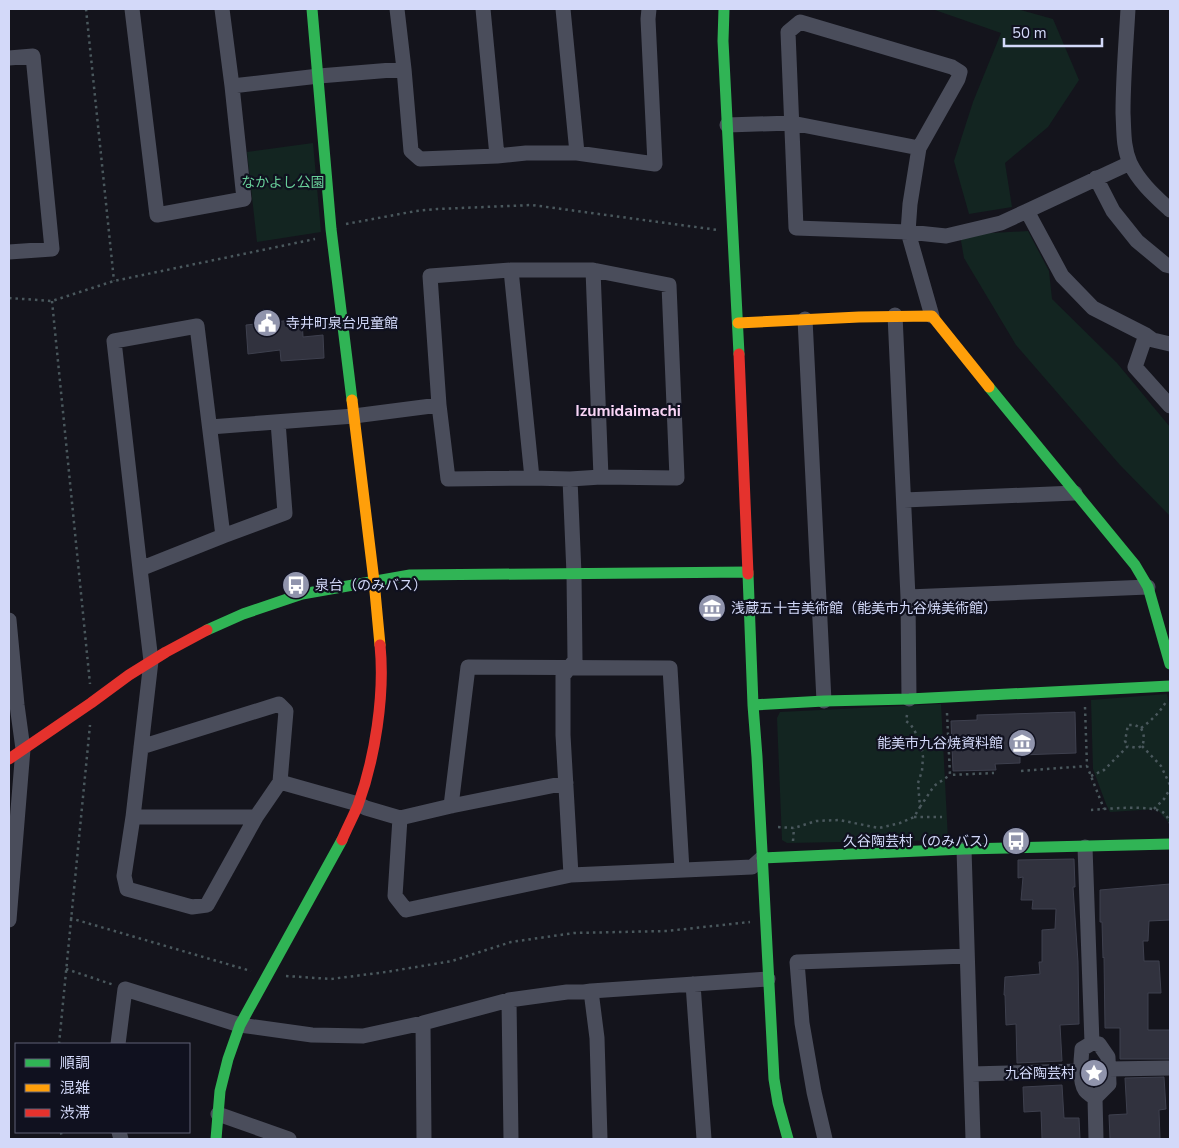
<svg xmlns="http://www.w3.org/2000/svg" width="1179" height="1148" font-family="'Nunito Sans','Noto Sans JP',sans-serif">
<style>
.green{fill:#132521}
.building{fill:#31323e;stroke:#3e404e}
.lines{fill:none;stroke-linecap:round;stroke-linejoin:round}
.path{stroke:#4a585d;stroke-width:2.5;stroke-dasharray:2.5 4;stroke-linecap:butt}
.street{stroke:#4a4d5b;stroke-width:15}
.fast{stroke:#30b455;stroke-width:11}
.slow{stroke:#ff9f0a;stroke-width:11}
.jam{stroke:#e5322d;stroke-width:11}
.labels{text-anchor:middle;stroke-width:4.5;stroke-linejoin:round;paint-order:stroke}
.park-label{font-size:14px;fill:#69cf9a;stroke:#10111f}
.poi-label{font-size:14px;fill:#d3d9f9;stroke:#10111f;text-anchor:start}
.quarter-label{font-size:16px;font-weight:bold;fill:#f9d5f6;stroke:#10111f}
</style>
<rect width="100%" height="100%" fill="#14141c"/>
<path class="green" d="M932,9H1017L1053,19L1079,80L1048,127L1005,163L1012,207L969,214L954,161L973,102L1001,33Z
M313,143L321,232L257,242L247,152Z
M1028,231L1049,271L1052,299L1117,363L1170,427V516L1120,465L1016,345L964,258L960,235L965,232L992,233Z
M1167,694L1170,708V824L1157,809L1110,812L1106,804L1093,769L1091,700Z
M941,704L948,840L787,843L782,840L777,718L780,712Z"/>
<path class="building" d="M302,319L303,337L323,335L324,358L281,361L280,350L248,354L246,325Z
M1075,712L1076,753L1020,755V763L995,764L996,770L953,771L951,721L977,720V715Z
M1074,859L1075,887H1073L1078,962L1079,1024L1060,1025L1062,1061L1017,1063L1016,1024L1006,1025L1005,995H1004L1005,977L1040,974L1039,962H1042V930L1055,929L1056,909H1032L1033,900H1021L1023,877L1018,878V860Z
M1170,884V920L1149,921L1148,941H1143L1144,961H1159L1161,993H1148V1030H1170V1059H1120V1028H1105L1104,957L1103,958L1102,922H1100V890Z
M1164,1077L1166,1109L1159,1110L1160,1139H1110L1109,1115L1127,1114L1125,1078Z
M1062,1085L1064,1118H1079L1080,1139H1042L1041,1111L1024,1112L1023,1087Z"/>
<g class="lines">
<path class="path" d="M86,9L114,281
M346,224L416,211L437,209L532,205L718,230
M9,298L52,301L114,281L315,239
M52,301L90,684
M1085,707L1087,766L1104,809
M947,713L950,775L994,773
M1141,728C1152,720 1159,713 1166,702
M1142,746L1161,766L1170,785
M1021,771L1087,766
M1091,776L1104,770L1128,746L1125,741L1128,725H1135L1141,728C1144,734 1145,739 1142,746L1137,748L1128,746
M920,807L934,786L950,775
M1154,809L1164,799L1170,789
M1091,810C1107,809 1152,804 1164,813C1167,815 1168,819 1170,823
M914,817H942
M778,827L794,828L816,821L839,820L879,828L900,823L914,817L920,807L918,783L922,771L923,757L921,743L917,735L911,725L906,721L907,715
M793,841L794,828
M70,918L251,971
M66,969L114,985
M286,976L331,979L386,972L452,961L511,942L574,933L667,931L750,922
M59,1044L90,725
M61,1132L62,1139"/>
<path class="street" d="M132,9L157,215L244,199L232,86L222,9
M397,9L404,69L411,151L420,159L497,156L526,153H577L655,164L648,19L649,9
M483,9L497,156
M563,9L577,153
M1128,9C1126,44 1123,78 1123,113C1124,131 1123,147 1130,163C1139,182 1155,196 1170,210
M9,58L33,56L52,249L9,252
M232,86L319,76L404,69
M727,125L792,123L919,148
M1130,163L1027,211L1062,276L1093,308L1146,335L1153,340L1170,344
M1096,178L1113,211L1137,241L1166,265L1170,266
M511,270H593L669,285L677,478L601,477L570,479L532,478L448,479L439,405L430,276Z
M511,270L532,478
M593,270L601,477
M895,315L908,597L909,699
M932,316L908,232L910,204L919,148L958,79L960,72L952,67L800,22L788,32L796,228L908,232L946,236L1001,223L1027,211
M805,319L824,701
M1146,335L1135,367L1170,406
M210,427L354,416L439,405
M570,479L574,574L575,660L563,676V735L571,875L752,867L762,858
M904,500L1075,493
M223,536L285,513L278,422
M140,569L114,341L197,326L223,536L140,569L151,661L133,817H256L280,782L358,804L366,808L400,818L451,806L566,783
M908,597L1148,587
M9,620L17,705L23,749L9,920
M141,747L279,704L286,711L280,782
M451,806L468,667L670,668L682,870
M133,817L124,876L127,889L192,907L207,905L256,817
M400,818L395,896L406,910L571,875
M1085,847L1092,1043
M964,849L973,1139
M693,984L704,1139
M591,991L597,1038L600,1139
M509,1000L511,1139
M423,1023L424,1139
M118,1044L125,989L240,1025L312,1035L363,1036L423,1023L509,1000L567,992H584L591,991L768,979
M1109,1069L1170,1068
M971,1074L1082,1071
M1095,1098C1092,1096 1087,1093 1085,1090C1079,1082 1081,1059 1082,1049L1092,1043L1099,1044L1108,1057L1109,1084L1095,1098L1096,1139
M218,1114L289,1139
M119,1132L121,1139
M825,1139L814,1092L802,1023L797,962L967,956"/>
<path class="fast" d="M312,9L331,229L352,400
M724,9L723,41L739,354
M989,387L1135,565L1148,587L1170,664
M748,574L753,705L757,757L774,1079L778,1103L788,1139
M207,630L243,614L302,594L410,575L748,572
M753,705L824,701L909,699L1170,686
M762,858L964,849L1170,844
M216,1139L220,1091L228,1059L240,1025L342,840"/>
<path class="slow" d="M738,323L859,317L932,316L989,387
M352,400L374,581L380,645"/>
<path class="jam" d="M739,354L748,574
M9,759L91,703L129,675L166,652L207,630
M342,840C347,828 353,817 358,805C375,758 385,695 380,645"/>
</g>
<defs>
<g id="civic-disc" transform="scale(1.4375)"><circle r="9.5" fill="#9094ac" stroke="#10111f"/><path d="M-.6-6.5H3V-4.5H.6V-3L4-1V1h2V6H-6V1h2V-1L-.6-3ZM-1.2 2.5V6h2.4V2.5Z" fill="#fff"/></g>
<g id="bus-disc" transform="scale(1.4375)"><circle r="9.5" fill="#9094ac" stroke="#10111f"/><path d="M-5-6H5V4H4V6H2V4H-2V6H-4V4H-5ZM-3.5-4V0h7V-4ZM-3.5 1.2v1.5H-2V1.2ZM2 1.2v1.5H3.5V1.2Z" fill="#fff"/></g>
<g id="museum-disc" transform="scale(1.4375)"><circle r="9.5" fill="#9094ac" stroke="#10111f"/><path d="M0-6L6-3V-2H-6V-3ZM-5-1h2V3h-2ZM-1-1h2V3h-2ZM3-1h2V3H3ZM-6 4H6V6H-6Z" fill="#fff"/></g>
<g id="sight-disc" transform="scale(1.4375)"><circle r="9.5" fill="#9094ac" stroke="#10111f"/><path d="M0-6L1.8-2.2L6-1.7L2.9 1.2L3.7 5.4L0 3.3L-3.7 5.4L-2.9 1.2L-6-1.7L-1.8-2.2Z" fill="#fff"/></g>
</defs>
<g fill-rule="evenodd">
<use href="#civic-disc" x="267" y="323"/>
<use href="#bus-disc" x="296" y="585"/>
<use href="#museum-disc" x="712" y="608"/>
<use href="#museum-disc" x="1022" y="743"/>
<use href="#bus-disc" x="1016" y="841"/>
<use href="#sight-disc" x="1094" y="1073"/>
</g>
<g class="labels">
<g class="park-label">
<text x="283" y="187">なかよし公園</text>
</g>
<g class="poi-label">
<text x="286" y="328">寺井町泉台児童館</text>
<text x="315" y="590">泉台（のみバス）</text>
<text x="731" y="613">浅蔵五十吉美術館（能美市九谷焼美術館）</text>
<text x="1003" y="748" text-anchor="end">能美市九谷焼資料館</text>
<text x="997" y="846" text-anchor="end">久谷陶芸村（のみバス）</text>
<text x="1075" y="1078" text-anchor="end">九谷陶芸村</text>
</g>
<g class="quarter-label">
<text x="628" y="416">Izumidaimachi</text>
</g>
</g>
<rect width="1179" height="1148" fill="none" stroke="#d3d9f9" stroke-width="20"/>
<rect x="15" y="1043" width="175" height="90" fill="#10111f" stroke="#5e6176"/>
<rect x="25" y="1059" width="25" height="8" fill="#30b455" stroke="#5e6176"/>
<text x="60" y="1068" font-size="15" fill="#d3d9f9">順調</text>
<rect x="25" y="1084" width="25" height="8" fill="#ff9f0a" stroke="#5e6176"/>
<text x="60" y="1093" font-size="15" fill="#d3d9f9">混雑</text>
<rect x="25" y="1109" width="25" height="8" fill="#e5322d" stroke="#5e6176"/>
<text x="60" y="1118" font-size="15" fill="#d3d9f9">渋滞</text>
<path d="M1004 38v8h98v-8" fill="none" stroke="#d3d9f9" stroke-width="2.5"/>
<text x="1012" y="38" font-size="15" fill="#d3d9f9" stroke="#10111f" stroke-width="4" paint-order="stroke">50 m</text>
</svg>
